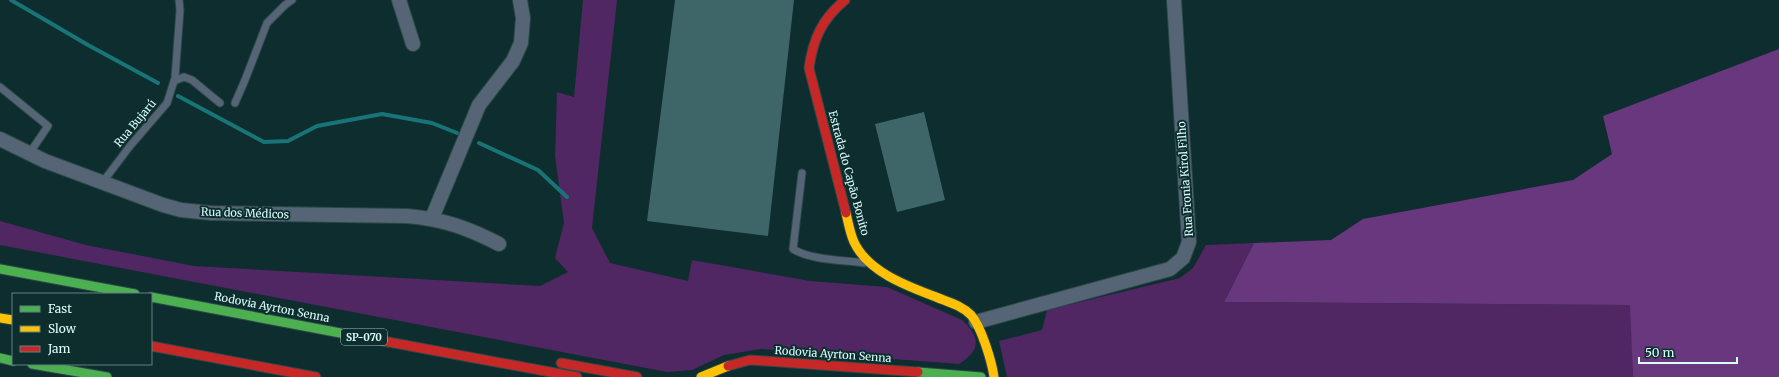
<svg xmlns="http://www.w3.org/2000/svg" width="1779" height="377" font-family="Merriweather,serif">
<style>
.green{fill:#502663}
.forest{fill:#68377d}
.lines{fill:none;stroke-linecap:round;stroke-linejoin:round}
.stream{stroke:#197477;stroke-width:4}
.building{fill:#3e6668}
.lane-casing{stroke:#2c4849;stroke-width:9}
.street-casing{stroke:#2c4849;stroke-width:16}
.fast-casing{stroke:#2c4849;stroke-width:11}
.slow-casing{stroke:#2c4849;stroke-width:11}
.jam-casing{stroke:#2c4849;stroke-width:11}
.lane{stroke:#566575;stroke-width:7}
.street{stroke:#566575;stroke-width:14}
.fast{stroke:#4caf50;stroke-width:9}
.slow{stroke:#ffc107;stroke-width:9}
.jam{stroke:#c62828;stroke-width:9}
.labels{text-anchor:middle;stroke-width:4;stroke-linejoin:round;paint-order:stroke}
.shield{fill:#0e2e2e;stroke:#9cbfbf;stroke-width:1}
.shield-label{font-size:10px;font-weight:bold;fill:#d9fdfd}
.street-label{font-size:11px;fill:#d9fdfd;stroke:#0e2e2e}
</style>
<rect width="100%" height="100%" fill="#0d2d2f"/>
<path class="green" d="M583,0H617L592,228L610,263L688,281L692,260L810,281L887,287L962,320C981,338 981,350 959,364L761,349L724,355L692,370L667,372L0,245V221L86,245L194,266L540,286L568,272L555,258L564,223L555,156L557,92L574,97Z
M1254,243L1224,302L1631,305L1633,377H1007L999,341L1042,330L1047,310L1180,278L1193,268L1206,245Z"/>
<path class="forest" d="M1779,49V377H1633L1630,305L1224,302L1254,243L1331,240L1363,219L1573,180L1612,154L1603,116Z"/>
<g class="lines">
<path class="stream" d="M11,0L88,45L158,83
M178,96L264,142L288,141L317,126L382,114L432,123L457,133
M479,143L538,170L567,197"/>
</g>
<path class="building" d="M675,0H794L768,236L647,221Z
M924,112L945,200L897,212L875,124Z"/>
<g class="lines">
<g class="lane-casing">
<path id="lane" d="M174,81L184,77L192,80L220,103
M0,87L48,126L29,154
M235,103L245,80L267,23L285,5L292,0
M802,173L793,249C810,260 843,260 864,263
M102,183L130,146L167,103L175,78L180,10L179,0"/>
</g>
<g class="street-casing">
<path id="street" d="M399,0L413,44
M0,139L45,161L163,205L181,210L211,213L407,216C443,219 468,228 499,244
M432,218L479,105L513,61L521,43L523,18L520,0
M976,322L1170,269L1183,258L1189,242L1174,0"/>
</g>
<g class="fast-casing">
<path id="fast" d="M0,269L135,294
M151,297L351,335
M0,358L13,361
M32,364L107,377
M918,372L981,377"/>
</g>
<g class="slow-casing">
<path id="slow" d="M846,213C848,222 850,233 854,242C868,272 907,286 936,297C948,302 961,305 971,315C981,326 992,362 994,377
M0,318L13,320
M701,377L728,366"/>
</g>
<g class="jam-casing">
<path id="jam" d="M845,0C822,19 813,39 809,68L846,213
M351,335L577,377
M151,346L316,377
M561,363L637,377
M728,366L750,360L918,372"/>
</g>
<use href="#lane" class="lane"/>
<use href="#street" class="street"/>
<use href="#fast" class="fast"/>
<use href="#slow" class="slow"/>
<use href="#jam" class="jam"/>
</g>
<g class="labels">
<rect class="shield" x="341" y="329" width="46" height="16" rx="3"/>
<g class="shield-label">
<text x="364" y="341">SP-070</text>
</g>
<g class="street-label">
<text transform="translate(135 123) rotate(-50)" y="4">Rua Bujarú</text>
<text transform="translate(849 173) rotate(75)" y="4">Estrada do Capão Bonito</text>
<text transform="translate(1185 179) rotate(-94)" y="4">Rua Fronia Kirol Filho</text>
<text transform="translate(245 213) rotate(2)" y="4">Rua dos Médicos</text>
<text transform="translate(272 307) rotate(11)" y="4">Rodovia Ayrton Senna</text>
<text transform="translate(833 354) rotate(4)" y="4">Rodovia Ayrton Senna</text>
</g>
</g>
<rect x="12" y="293" width="140" height="72" fill="#0e2e2e" stroke="#5f8181"/>
<rect x="20" y="306" width="20" height="6" fill="#4caf50" stroke="#5f8181"/>
<text x="48" y="313" font-size="12" fill="#d9fdfd">Fast</text>
<rect x="20" y="326" width="20" height="6" fill="#ffc107" stroke="#5f8181"/>
<text x="48" y="333" font-size="12" fill="#d9fdfd">Slow</text>
<rect x="20" y="346" width="20" height="6" fill="#c62828" stroke="#5f8181"/>
<text x="48" y="353" font-size="12" fill="#d9fdfd">Jam</text>
<path d="M1639 357v6h98v-6" fill="none" stroke="#d9fdfd" stroke-width="2"/>
<text x="1645" y="357" font-size="12" fill="#d9fdfd" stroke="#0e2e2e" stroke-width="3" paint-order="stroke">50 m</text>
</svg>
